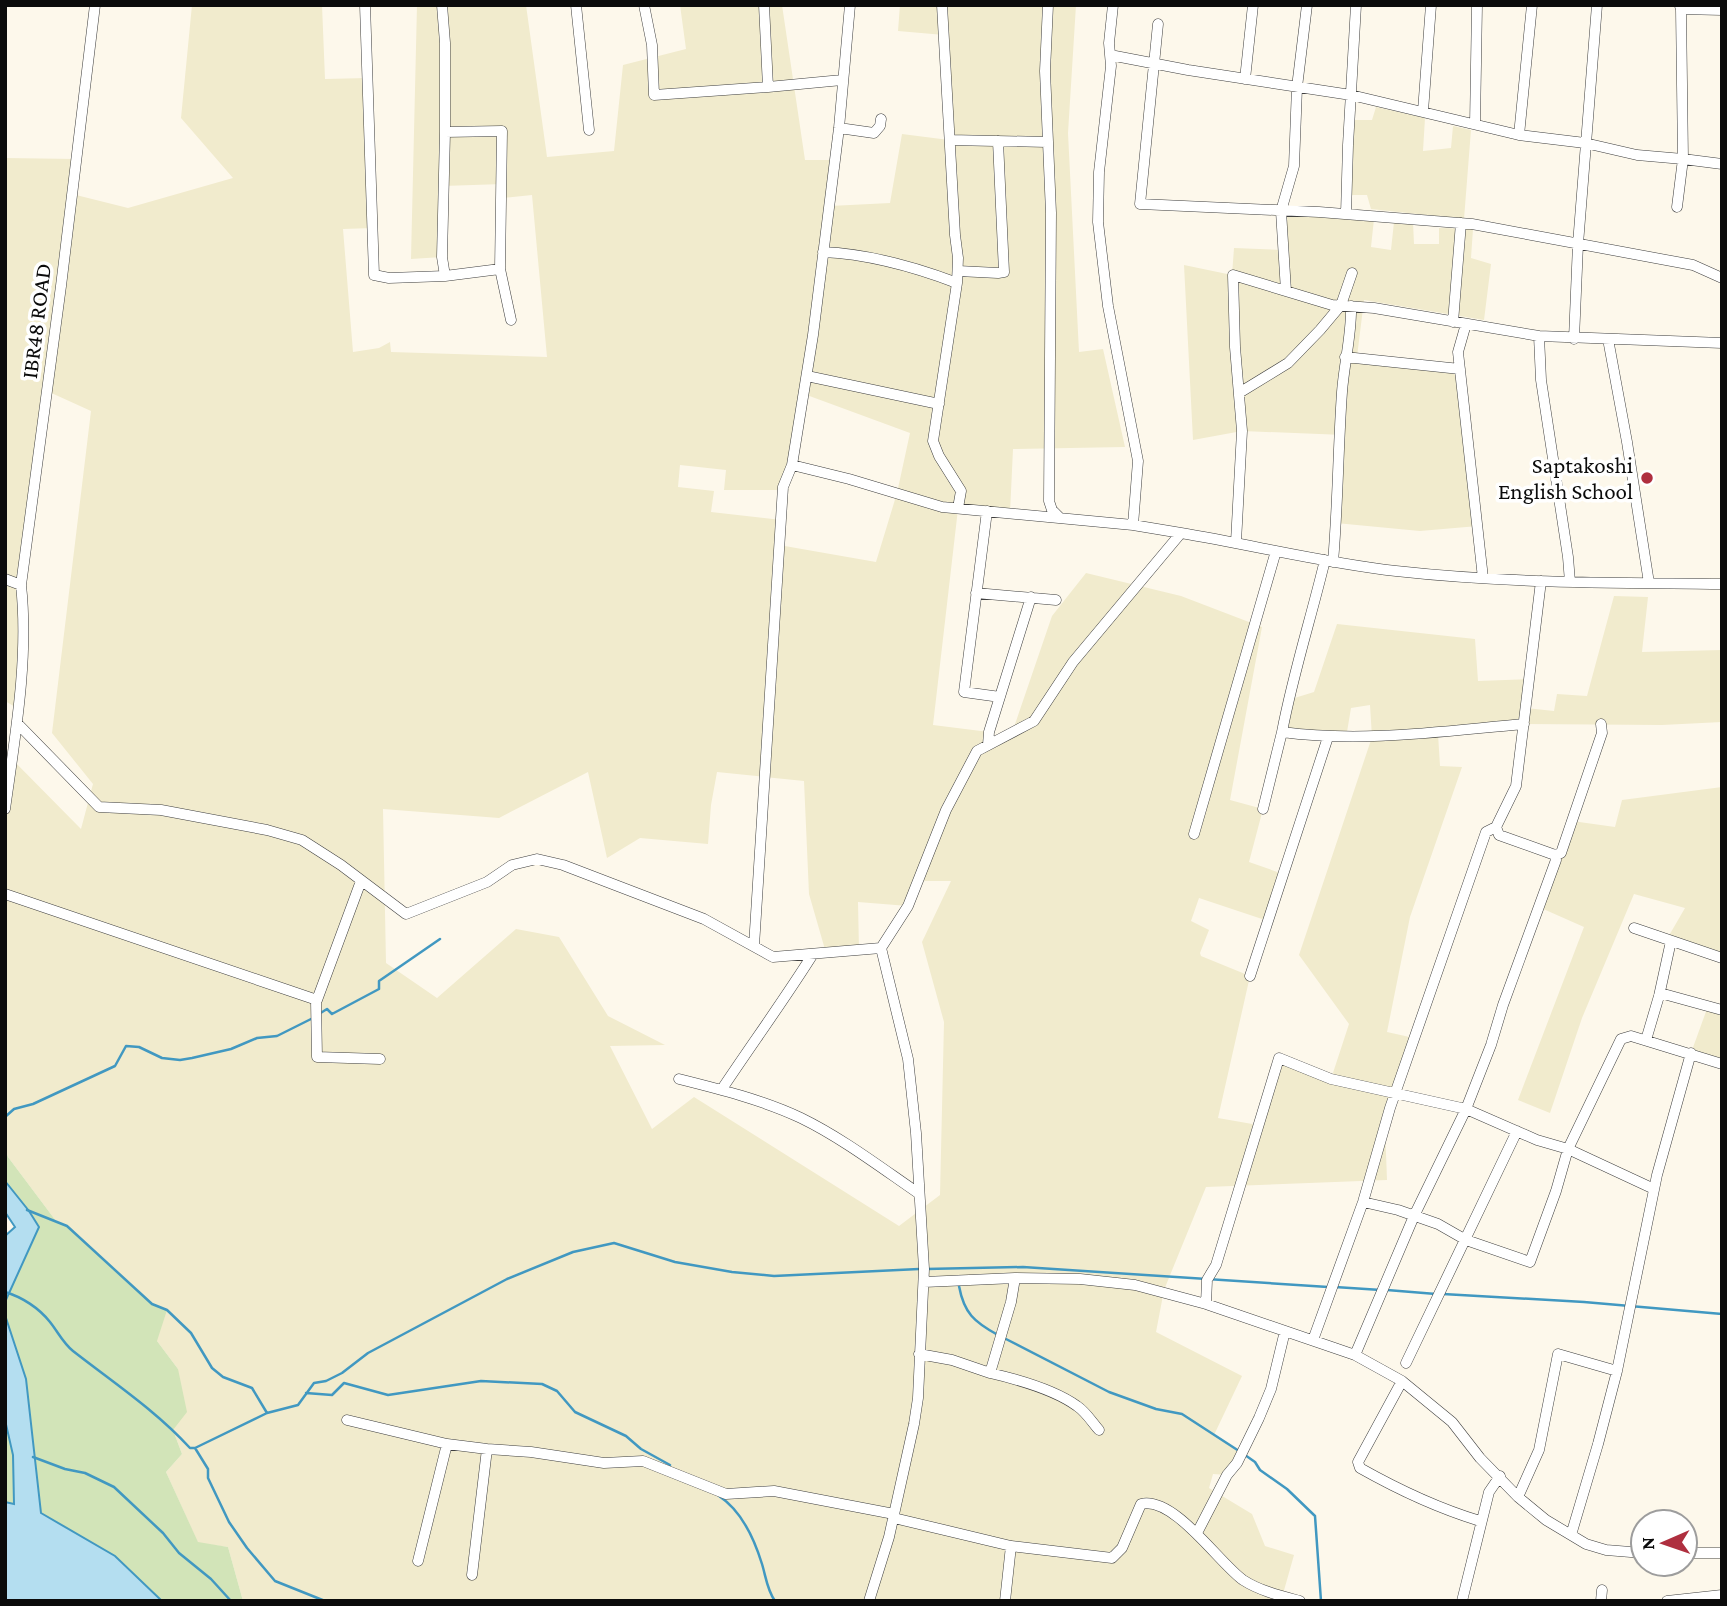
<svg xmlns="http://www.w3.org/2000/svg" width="1727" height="1606" font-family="'Crimson Pro',serif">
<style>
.farmland{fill:#f1ebcd;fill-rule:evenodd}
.green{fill:#d2e4b8}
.water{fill:#b4def0;stroke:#4198c1;stroke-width:2}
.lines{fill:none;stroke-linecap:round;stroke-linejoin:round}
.stream{stroke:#4198c1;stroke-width:2.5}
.minor-casing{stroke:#3e3e3e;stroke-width:11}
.minor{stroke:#fff;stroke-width:10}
.poi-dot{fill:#af2f3f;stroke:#fff;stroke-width:2.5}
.labels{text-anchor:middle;stroke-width:7;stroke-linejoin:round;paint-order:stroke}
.street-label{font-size:23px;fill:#0b0b0b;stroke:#fff}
.poi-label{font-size:23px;fill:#0b0b0b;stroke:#fff;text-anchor:end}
</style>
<rect width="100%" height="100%" fill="#fdf8eb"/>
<path class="farmland" d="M192,5H322L325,79L367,78L373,228L343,229L353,352L379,348L390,342L391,352L547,357L532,195L503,198V184L443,186L442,257L411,259L417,5H526L547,157L614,151L623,65L686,49L680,5H782L805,160H835L830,206L890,203L902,134L949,140L944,35L898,31L900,5H1076L1068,133L1079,352L1103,349L1125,447L1013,449L1010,513L958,509L933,725L989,732L988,744L1012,733L1052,616L1086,573L1181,596L1262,627L1230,800L1263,809L1249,862L1283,874L1268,921L1199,898L1191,921L1209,930L1200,953L1201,956L1250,976L1218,1118L1258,1125L1279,1058L1331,1079L1349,1024L1299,955L1372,737L1370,705L1351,708L1346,738L1282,732L1288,700L1314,692L1337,624L1475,639L1478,681L1530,679L1526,708L1554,711L1557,694L1587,696L1614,596L1648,597L1642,652L1722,650V722L1662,725L1524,724L1438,734L1440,766L1462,767L1410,917L1387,1032L1414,1038L1385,1126L1387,1180L1206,1187L1164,1290L1156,1332L1242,1376L1214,1435L1243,1453L1227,1475L1213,1474L1209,1488L1252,1514L1265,1546L1294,1555L1281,1601H243L228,1547L198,1543L166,1472L182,1454L173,1430L178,1369L157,1341L152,1304L67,1226L56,1221L8,1157L5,1149V752L81,829L93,784L52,733L91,411L47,391L21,585L17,708L5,701V158L76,159L72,194L128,208L233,178L181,118ZM804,394L910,433L897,493L876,562L779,545L781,520L711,512L714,491L678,487L680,465L726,470L724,490H777L784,485ZM588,772L607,858L640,838L708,844L711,805L717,772L804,781L809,894L826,953L859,950L858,902L908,906L918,881H951L922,942L944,1022L940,1195L899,1226L694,1097L652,1129L610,1046L665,1045L608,1016L559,937L516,929L437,998L386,963L383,809L499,818Z
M1376,107L1425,118L1423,151L1451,148L1453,126L1471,130L1464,219L1371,209L1367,195H1347L1349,120H1372Z
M1281,211L1374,219L1371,247L1391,250L1394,222H1413L1414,244H1439V228L1473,229L1471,258L1491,264L1484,320L1364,300L1357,357L1460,369L1478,526L1420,531L1336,523L1344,435L1242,431L1193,440L1184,265L1232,275L1234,248L1283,250Z
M1722,787V958L1667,939L1685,908L1634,894L1582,1018L1550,1113L1518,1100L1584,927L1541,908L1572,821L1615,827L1622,800Z
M1708,1006L1722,1010V1064L1691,1053Z"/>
<path class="green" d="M5,1149L8,1157L56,1221L67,1226L152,1304L167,1310L157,1341L178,1369L187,1412L173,1430L182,1454L166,1472L198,1542L228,1547L243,1601H162L115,1556L41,1513L26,1379L5,1315V1302L39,1227L29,1211L5,1181Z
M5,1420L13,1455L14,1504L5,1502Z"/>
<path class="water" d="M5,1181L29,1211L39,1227L5,1302V1236L15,1227L5,1212Z
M5,1315L26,1379L41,1513L115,1556L162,1601H5V1502L14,1504L13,1455L5,1420Z"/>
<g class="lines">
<path class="stream" d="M319,1014L327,1009L332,1014L379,989V981L440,939
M5,1117L14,1109L33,1104L115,1066L126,1046L139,1047L162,1058L180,1060L192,1058L231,1049L257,1038L277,1036L313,1018
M27,1210L67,1226L152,1304L167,1310L191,1333L212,1368L223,1377L252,1388L267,1413
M926,1269L1023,1267L1328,1287
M959,1286C964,1313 974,1322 998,1335
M1335,1287L1381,1290
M1387,1290L1436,1294
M5,1292C22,1297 39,1308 50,1322C58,1332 63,1343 73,1351C114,1383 155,1410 190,1448H195L267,1413L298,1405L314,1383L326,1381L342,1373L368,1353L507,1279L573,1252L614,1243L675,1262L732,1272L774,1276L919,1269
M1443,1294L1584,1302L1722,1314
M1004,1338L1109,1392L1156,1409L1182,1414L1239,1451
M306,1393L332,1395L344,1383L388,1395L481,1381L542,1384L557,1391L575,1412L626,1436L641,1449L670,1465
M195,1448L208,1469V1478L229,1522L247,1548L275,1581L325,1601
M1245,1455L1255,1462L1260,1470L1287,1489L1315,1516L1321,1601
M33,1457L65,1469L85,1473L114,1487L163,1533L179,1553L211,1579L231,1601
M719,1496C742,1511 754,1538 762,1564C766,1577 767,1590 775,1601"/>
<g class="minor-casing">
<path id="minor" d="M365,5L374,275L389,278L445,276
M442,5L445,43V132L502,131L500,269L511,320
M576,5L589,130
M644,5L652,45L654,95L768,87
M764,5L768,87L842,80
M942,5L955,235L958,258L957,283
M1048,5L1045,71L1051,213L1049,501L1052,510L1060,518
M1113,5L1109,43L1111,66L1099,172L1098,222L1108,306L1138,461L1133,525
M1680,6L1681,9L1722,10
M1158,24L1140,204L1319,212L1472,224L1693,265L1722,278
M1110,55L1188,70L1351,95L1519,135L1585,143L1637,155L1683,159L1681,9
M1245,79L1253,5
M1423,111L1431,5
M1475,124L1477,5
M839,128L874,133L880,126L881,119
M445,132L442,257L445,276L500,269
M1519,135L1532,5
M950,140L1047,142
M1677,207L1683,159L1722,164
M1346,214L1348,145L1356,5
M823,252C869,254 915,267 957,283L933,441L939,456L961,491L958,508
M958,271L998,273L1004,272L998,141
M1286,291L1281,211L1294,166L1297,87L1307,5
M1453,322L1461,223
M1466,324L1458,352L1483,578
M1539,336L1541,380L1568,557L1570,582
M1574,339L1578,244L1597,5
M1608,339L1627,442L1649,583
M1345,357L1460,369
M807,376L939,404
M1239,393L1288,363L1320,330L1341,305L1352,273
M792,465L849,479L942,507L1133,525L1181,533
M987,511L964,692L1000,697
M1236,542L1242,431L1235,347L1233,275L1332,305L1374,308L1539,336L1722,343
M1325,560C1311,618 1293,674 1282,732C1363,743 1443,731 1524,724
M1333,562C1338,505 1338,449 1342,392C1344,364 1352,333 1351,306
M5,579L21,585
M976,593L1056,600
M17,723L99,807L161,810L267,830L302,840L341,865L406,914L487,882L512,865L537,859L563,865L704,919L773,957L881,948L908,906L946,810L977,751L1034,721L1073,662L1181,533C1253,545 1324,563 1396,571C1504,583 1613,583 1722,584
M988,745L989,732L1031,597
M5,809C15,737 29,658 21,585L61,286L95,5
M1263,809L1282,732
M1194,834L1276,551
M1555,855L1561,853L1602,733L1601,724
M5,894L317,1000L361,881
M1634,928L1722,958
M754,946L783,487L792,465L813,335L839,128L850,5
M1250,976L1328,737
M1660,993L1722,1010
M316,1000L317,1057L380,1059
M1646,1040L1659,996L1671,941
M679,1079C719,1089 763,1100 801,1118C842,1138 880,1167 918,1193
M722,1089C752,1044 784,1000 813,954
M1363,1202L1398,1210L1438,1224L1466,1240L1530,1262L1556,1191L1568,1149L1654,1189
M1015,1278L1011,1302L990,1373C1016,1379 1055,1390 1077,1406C1086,1412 1092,1422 1099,1430
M924,1282L1015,1278L1080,1279L1135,1285L1206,1304L1355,1355L1402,1381L1452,1422L1480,1458L1518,1497L1546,1520L1586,1544L1606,1550L1643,1553
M1206,1304L1207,1280L1216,1265L1279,1058L1331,1079L1466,1109L1537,1140L1568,1149L1621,1039L1631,1036L1722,1064
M1313,1340L1363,1202L1390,1108L1486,832L1496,827L1516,786L1541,581
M919,1354L952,1360L990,1373
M1355,1355L1414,1216L1466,1109L1491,1045L1503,1005L1556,860L1555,855L1499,835L1496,827
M1406,1363L1517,1131
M1617,1371L1657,1175L1691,1053
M1402,1381L1358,1462L1360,1468C1399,1490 1437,1508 1480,1521
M347,1420L447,1444L487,1449L531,1452L604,1463L643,1461L726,1494L774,1491L894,1514
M1518,1497L1539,1450L1558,1354L1617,1371L1598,1444L1571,1535
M894,1518L1011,1546L1112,1558L1122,1548L1141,1504C1174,1496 1219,1563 1243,1580C1260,1591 1281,1596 1300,1601
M1197,1533L1227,1475L1237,1463L1259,1418L1271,1389L1285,1331
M1685,1553H1722
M418,1561L447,1444
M472,1575L487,1449
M869,1601L889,1537L914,1424L918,1398L924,1269L916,1133L908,1059L881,948
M1005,1601L1011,1546
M1462,1601L1489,1492L1500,1476
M1601,1601L1602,1590
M1667,1601L1722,1595"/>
</g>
<use href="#minor" class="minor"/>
</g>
<circle class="poi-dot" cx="1647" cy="478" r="7"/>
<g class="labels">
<g class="street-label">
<text transform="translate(36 321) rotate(-83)" y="8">IBR48 ROAD</text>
</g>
<g class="poi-label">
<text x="1633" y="473">Saptakoshi<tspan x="1633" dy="26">English School</tspan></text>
</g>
</g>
<rect width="1727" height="1606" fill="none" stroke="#0b0b0b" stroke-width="14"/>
<g transform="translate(1664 1543) rotate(268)"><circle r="33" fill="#ffffff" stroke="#9d9d9d" stroke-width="2"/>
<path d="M0-5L12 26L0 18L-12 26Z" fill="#af2f3f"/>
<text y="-10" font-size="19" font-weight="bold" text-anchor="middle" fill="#0b0b0b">N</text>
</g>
</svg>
